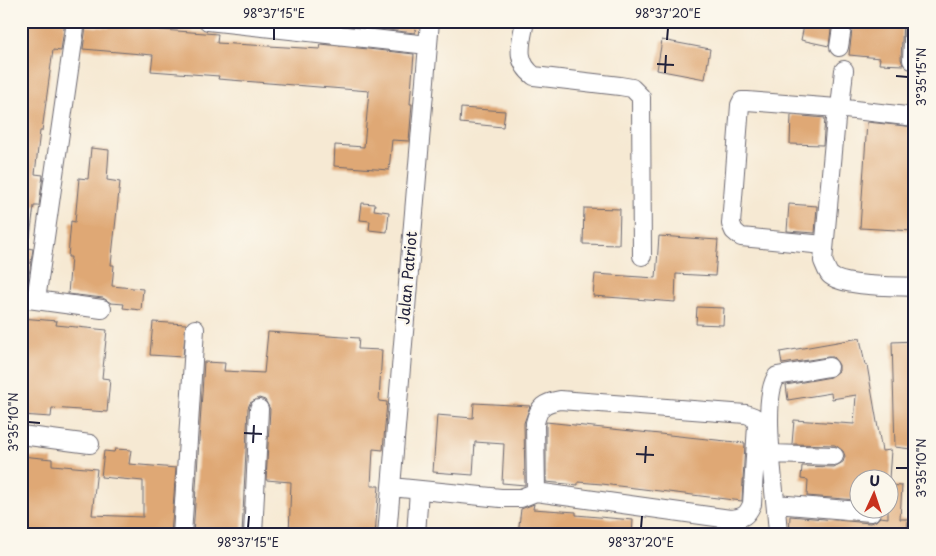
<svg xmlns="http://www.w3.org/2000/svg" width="936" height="556" font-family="'Playpen Sans',sans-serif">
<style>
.building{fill:#dfa875}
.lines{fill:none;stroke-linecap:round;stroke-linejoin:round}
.minor-casing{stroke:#6c6870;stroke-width:20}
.minor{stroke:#fff;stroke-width:18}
.ticks{fill:none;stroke:#22223b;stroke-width:2}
.labels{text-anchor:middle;stroke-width:4.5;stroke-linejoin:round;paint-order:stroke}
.street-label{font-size:15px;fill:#22223b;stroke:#fbf7ec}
.neatline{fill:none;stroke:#22223b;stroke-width:2}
.ticks-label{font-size:12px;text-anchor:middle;fill:#22223b}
</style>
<rect width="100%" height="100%" fill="#fbf7ec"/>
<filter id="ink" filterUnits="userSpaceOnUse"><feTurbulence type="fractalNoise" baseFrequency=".02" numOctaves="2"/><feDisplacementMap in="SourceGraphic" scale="10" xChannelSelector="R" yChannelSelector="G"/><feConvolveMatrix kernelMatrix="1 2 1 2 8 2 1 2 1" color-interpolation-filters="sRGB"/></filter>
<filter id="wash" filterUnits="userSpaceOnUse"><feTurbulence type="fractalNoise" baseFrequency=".0096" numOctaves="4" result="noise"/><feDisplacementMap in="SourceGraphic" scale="20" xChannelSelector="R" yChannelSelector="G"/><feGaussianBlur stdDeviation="1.12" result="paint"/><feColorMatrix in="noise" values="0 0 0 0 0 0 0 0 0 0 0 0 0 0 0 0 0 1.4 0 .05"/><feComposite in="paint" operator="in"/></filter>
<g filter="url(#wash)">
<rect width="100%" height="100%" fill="#f6e9d3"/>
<g id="blocks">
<path class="building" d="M21,21H65L61,51L53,50L42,131H40L35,174L43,175L39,206H34L30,237H21Z
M110,21H151L150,29L218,34L217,43L320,49L321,44L414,54L410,104H412L409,141L392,140L389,170L334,166L335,145L364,147L369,91L218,79L219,76L151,71L153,55L83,49L86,26L109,28Z
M323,21H416L415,33L323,23Z
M805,21H832L829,46L801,40Z
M853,21H903L901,59L903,65L879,64L880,58L849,55Z
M662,40L710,49L705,79L657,70Z
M461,108L505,111L503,127L460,123Z
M791,115L825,118L823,145L790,144Z
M867,122L915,127V231L860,228Z
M91,148L109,150L107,180L120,182L111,265H114L112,286L143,289L141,310L123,308L124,304L111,303L103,298L68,294L71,257H68L71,221L75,222L79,178L88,179Z
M362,203L375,204L374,210L389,212L387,232L369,230L370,221L360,220Z
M789,204L817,206L815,233L787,231Z
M584,208L620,209L619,245L583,244Z
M659,236L718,240L715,276L676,274L675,302L593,296L595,274L656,278Z
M21,247L33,249L27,288H21Z
M697,307L724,308L723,325L696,324Z
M21,318L57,321L56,325L107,330L102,378L110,379L107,412L52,408L51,417L21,415Z
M153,322L186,324L183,357L150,355Z
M268,332L359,338L358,349L382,350L379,401L387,402L383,450L373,449L371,486H379L375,535H289L291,482L266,480L270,409L265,400L259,398L250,403L248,408L242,535H193L204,362L225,363L224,371L264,373Z
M860,338L865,365H867L882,451L891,450L889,479L864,477V478H858L857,500L807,496L808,480L801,479L802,466L834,467L843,462L845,456L843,451L835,445L792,444L794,420L854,424L856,395L832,399L831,393L788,400L786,385L831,377L839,371V365L833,357H828L782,364L780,352Z
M915,341V417L911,449L895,447L892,342Z
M474,403L530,406L524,423L525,485L502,483L504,444L475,442L473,475L433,472L437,415L473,418Z
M546,422L745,443L742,501L602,484L578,482V485L546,482Z
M115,449L131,450L129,464L176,468L171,535H21L24,500H22L23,486H21V456L52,459V465L97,469L92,515L143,517V481L101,477L104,451L114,452Z
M888,485L902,486L900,519H908L907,535H789L790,516L870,523L876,521L880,517L888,518Z
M534,504L533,509L576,512V515L633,520L632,535L518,534L521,509Z"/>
</g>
</g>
<g filter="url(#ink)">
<use href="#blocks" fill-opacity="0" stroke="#6c6870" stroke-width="1"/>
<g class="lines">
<g class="minor-casing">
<path id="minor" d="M208,21L428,45
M525,21C521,43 514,61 534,76L620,86L632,88L641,97L642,256
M839,47L843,21
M912,60L914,21
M840,108L844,70
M915,117L837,108L823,261C825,265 827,272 830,275C842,287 897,286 915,287
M824,245L741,237L734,231L731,224L740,105L742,101H747L837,108
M21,298L102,309
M36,300L76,21
M21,435L90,444
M771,454L834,456
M391,487L501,498H521L536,492L730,519C743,518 747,516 752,504L757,425L754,417L746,414L560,400C544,403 539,406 535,423L536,492
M776,504L871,512
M182,535L195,329
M253,535L259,409
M387,535L430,21
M416,535L419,490
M778,535C777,501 759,400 777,376L829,367"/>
</g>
<use href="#minor" class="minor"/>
</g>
</g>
<path class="ticks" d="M274,40V28M667,40L668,28M657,64L674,65M665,73L666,55M896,76L908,77M28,422L40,423M244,433L262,434M253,443L254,425M636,454L654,455M645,463L646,446M896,468H908M248,528L249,516M641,528L642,516"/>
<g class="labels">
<g class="street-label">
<text transform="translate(408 278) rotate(-85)" y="5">Jalan Patriot</text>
</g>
</g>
<rect width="936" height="556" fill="none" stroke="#fbf7ec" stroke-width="55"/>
<g transform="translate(874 494) rotate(3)"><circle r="24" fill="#fbf7ec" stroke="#a4a2a5"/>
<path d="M0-4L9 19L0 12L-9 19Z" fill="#c8321e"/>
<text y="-8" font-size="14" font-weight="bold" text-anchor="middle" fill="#22223b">U</text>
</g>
<rect x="28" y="28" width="880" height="500" class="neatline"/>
<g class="ticks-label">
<text x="274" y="18">98°37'15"E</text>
<text x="668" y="18">98°37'20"E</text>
<text transform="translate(922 77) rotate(-90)" y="4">3°35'15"N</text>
<text transform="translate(14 422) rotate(-90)" y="4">3°35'10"N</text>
<text transform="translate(922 468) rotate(-90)" y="4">3°35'10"N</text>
<text x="248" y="547">98°37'15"E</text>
<text x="641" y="547">98°37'20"E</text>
</g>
</svg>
